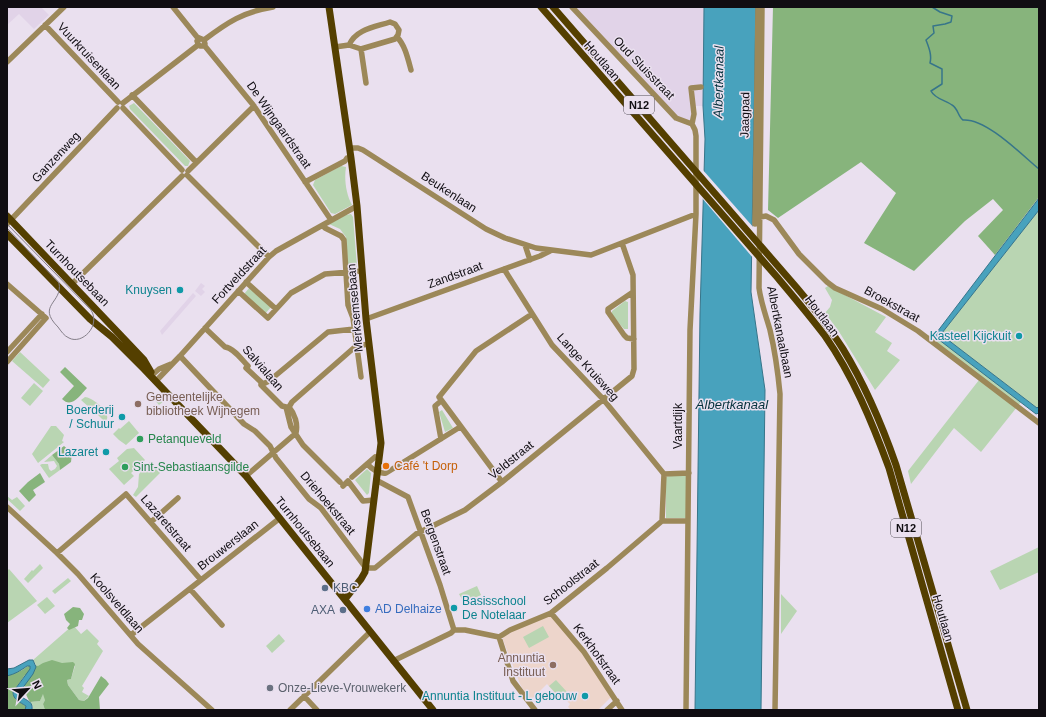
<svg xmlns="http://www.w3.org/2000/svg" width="1046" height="717" font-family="Arial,sans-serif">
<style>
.built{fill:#e1d3e8}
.education{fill:#edd5cb}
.green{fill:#b9d5b2}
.forest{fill:#87b47c}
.water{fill:#48a2bd;stroke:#37758a}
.pier{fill:#eae0ef}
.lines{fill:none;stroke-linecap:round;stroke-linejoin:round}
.stream{stroke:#37758a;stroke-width:1.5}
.minor{stroke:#9c8859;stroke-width:5.5}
.major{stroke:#543f00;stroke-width:7}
.tram{stroke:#857f89;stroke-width:1}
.culture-dot{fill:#0f9aa8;stroke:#eae0ef;stroke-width:1.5}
.education-dot{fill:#8d6e63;stroke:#eae0ef;stroke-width:1.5}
.leisure-dot{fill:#2e9e5b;stroke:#eae0ef;stroke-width:1.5}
.food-dot{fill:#e8710a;stroke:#eae0ef;stroke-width:1.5}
.service-dot{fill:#5c6f8a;stroke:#eae0ef;stroke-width:1.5}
.shop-dot{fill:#3f7fe0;stroke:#eae0ef;stroke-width:1.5}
.worship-dot{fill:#6b7280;stroke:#eae0ef;stroke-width:1.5}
.labels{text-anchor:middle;stroke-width:3;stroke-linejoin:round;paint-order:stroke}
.shield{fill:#eae0ef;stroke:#514c54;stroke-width:1}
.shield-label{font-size:11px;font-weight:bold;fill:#100d12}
.street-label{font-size:12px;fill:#100d12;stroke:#eae0ef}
.culture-label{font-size:12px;fill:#0d838f;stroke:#eae0ef;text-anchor:end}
.education-label{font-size:12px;fill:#785e54;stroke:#eae0ef;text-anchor:start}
.leisure-label{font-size:12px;fill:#27864d;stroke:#eae0ef;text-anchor:start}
.food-label{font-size:12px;fill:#c56008;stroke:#eae0ef;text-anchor:start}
.service-label{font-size:12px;fill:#4e5e75;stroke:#eae0ef;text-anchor:start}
.shop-label{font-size:12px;fill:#366cbe;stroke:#eae0ef;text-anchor:start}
.worship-label{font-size:12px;fill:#5b616d;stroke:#eae0ef;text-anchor:start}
.water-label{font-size:13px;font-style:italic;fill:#04313c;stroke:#eae0ef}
</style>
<rect width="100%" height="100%" fill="#eae0ef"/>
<path class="built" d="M7,7H41L49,15L34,29L19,14L7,25Z
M572,7H704L703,106H693L692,124L680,120Z
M201,283L205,286L202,289L205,292L201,296L195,291Z
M193,293L196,296L162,335L160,331Z"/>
<path class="education" d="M551,613L577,643L613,695L598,710H571L568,707L570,704L563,697L560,699L547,684L531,700L528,698L520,684L503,640V637L511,633L510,630Z"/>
<path class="green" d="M134,103L190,161L188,166H185L130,109L129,106Z
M341,166L346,167C344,179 346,194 352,205L335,214L331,213L313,185L315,180Z
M1039,210V406L1037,408L943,336L942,333Z
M351,214L353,217L357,266L356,269H348L346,237L340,229L329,224L346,215Z
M351,275L355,276L362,339L358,340L357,313L354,306L352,286L349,284L348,278Z
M828,286L886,317L875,332L892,343L887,351L900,360L875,390L838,330L825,313L830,307L832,300L825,288Z
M250,287L271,307L265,314L244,294Z
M625,301L628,302V329H624L612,315V311Z
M920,335L934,336L1021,402L981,452L954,428L911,484L908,471L979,380Z
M20,352L50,380L43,388L12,361Z
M34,383L43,391L30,406L21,398Z
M157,394L164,401L159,405L153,398Z
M85,397C91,397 107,409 107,416C108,419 106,420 105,422L97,414L96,410L91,409L81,400Z
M442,410L453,428L445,432L439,412Z
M129,421L139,433L126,445L119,440L113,434L119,428L120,429Z
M51,426H56L64,435L62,441L64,442L38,463L32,454Z
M134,448L145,460L131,473L134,476L124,485L109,469L119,461L117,458L127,449Z
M52,455L59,464L60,470L49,478L40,465L42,464H48L49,469L51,471L55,469L57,466L54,461L44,462Z
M150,462L160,473L136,497L133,495L138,487L139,474Z
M367,469L371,473L369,493L367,495L355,480Z
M670,476H686V518H666V477Z
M7,496L12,500L17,497L25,506L20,511L7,499Z
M1039,547V572L1000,590L990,571Z
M40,564L43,568L28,583L24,579L32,570L33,571Z
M9,569L37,601L7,623V571Z
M68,578L71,581L55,594L52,591Z
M477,586L481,595L464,603L459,594Z
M781,594L797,611L781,634Z
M47,597L55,606L45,614L37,605Z
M73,625L81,634L87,629L99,641L97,644L103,651L82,686L84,688L82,692L89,696L84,701L79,700L68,685L67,680L71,679L75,666L39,667L36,665L33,660Z
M543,626L549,637L529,648L523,637Z
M279,634L285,641L272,653L266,646Z
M556,680L567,692L560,698L549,686Z
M43,693L45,695V700L43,704L45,710H32L33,707L30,702L40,701Z"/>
<path class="forest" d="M773,7H1039V197L995,255L978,236L1003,210L993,199L965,221L914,271L864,243L896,193L861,162L778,218L768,210Z
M65,367L87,388C80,395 72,409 62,399L74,386L60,372Z
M64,446L72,453L71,462L60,470L59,464L52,455Z
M40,473L45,482L33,490L36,495L29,502L19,491L28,482Z
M73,607L80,608L84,614L82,620H79L78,626L69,630L67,628L70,624L66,620L64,614Z
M52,660L62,663L73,662L75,664L71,679L67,680L68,685L79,700L84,701L88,698L101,676L106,680L109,684L99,697L100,710H45L43,704L45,700L43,694L40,701L30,702C24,693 24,685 25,675L13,692C14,704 23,701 27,708L25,710H7V676C11,674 16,673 20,671C26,668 30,662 38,666L43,663Z"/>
<path class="water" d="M704,7H756L751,292L765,390L761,710H695L700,314L705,139L703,106Z
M1039,198V210L942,333L943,336L1037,408L1039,406V413L1036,414L934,336Z
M29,660H33L36,667L33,674L19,693C22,701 34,699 32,710H25L26,706C20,702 13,700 13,692L30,669V666H27C20,671 15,674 7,676V669L14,668Z"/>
<path class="pier" d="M702,169L754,228L753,258L702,198Z"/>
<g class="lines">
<path class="stream" d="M932,7L940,12L952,16L951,22L945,24L933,26L934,33L926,40C929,48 932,55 930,63L942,69V84L931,91C935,99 945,100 952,105C958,108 958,117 963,120C986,118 1022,155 1039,169"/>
<path class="minor" d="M173,7L197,37L204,40L205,44L203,46H200L198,44L197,41L200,39
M572,7L676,118L692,124L695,130L696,136V214L690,330L686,710
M762,7L759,288C761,303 766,316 770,330C775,351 778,373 780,394L775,710
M45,25L118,102
M397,37C405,45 408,59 411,70
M204,40C228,22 243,12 273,7
M204,45L254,106L331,220
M335,47L349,45L361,49L395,39L398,35L399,30L395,24L390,22C375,27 356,29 349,45
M361,49L366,83
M7,62L64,7
M132,95L196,162
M123,103L198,45
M123,108L182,170
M692,124L694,114L691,88L701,87
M350,148H358L363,150L486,229L505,238L536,248L591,255L696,214
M188,171L254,106
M187,175L269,257
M305,182L345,161L347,158H351
M760,217L766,216L774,220L799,254L827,282L835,288L882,309L918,331L1039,423
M7,224L117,108
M755,224L758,7
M325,228L341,236L344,240L348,305L353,318L361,377
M525,245L530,260
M504,269L552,345L603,399L664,474L662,521
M246,282L276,309
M7,284L46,318L7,362
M72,284L182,176
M238,291L268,318L291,293L325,274L362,271
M633,292L608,309V312L624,335L627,338L634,339
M366,319L540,256L550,251
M205,328L225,347C234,348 242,360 248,366L246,368L261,382V385L282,406L286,407
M7,352L42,314
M180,356L244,424L255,431L270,446L276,458L309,499L321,508L366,568H375L416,534L465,510L502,482L632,376L634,369L633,275L622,243
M151,376L159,369L171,364
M156,381L180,356L269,257L276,251L357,206
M261,385L269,381L328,332L354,329
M441,401L435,406L441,439
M367,464C372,469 379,474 386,473L460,427
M664,474L689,473
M246,476L296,433C298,424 295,414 289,407
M352,477L375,457
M376,480L408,497L440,585L454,630
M340,482L303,445L291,427L286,407H289L292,402L356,346L369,344
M502,482L439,397L476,351L532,314
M343,486L348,481L363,501L374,500
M7,507L57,553L78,574L138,644L212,710
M151,522L178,498
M57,553L126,494L201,580
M190,589L222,625
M551,613L584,652L622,710
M131,635L280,518
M499,637L513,681L535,710
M393,661L451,633L454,630H465L499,637L510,630L551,613L607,568L662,521H688
M304,696L317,710
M290,710L370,632
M607,710L617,701"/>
<path class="major" d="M329,7L351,158L357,206L366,319L381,443L365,572L361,579L345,599
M541,7L777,277C793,296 810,316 825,336C853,376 872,422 889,468L958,710
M553,7L797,288C813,307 829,327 843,349C865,385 882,425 896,465L967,710
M7,216L126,341L144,360L151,372
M7,234L90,319L112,337L144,369L246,476L433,710"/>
<path class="tram" d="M7,224L91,310C101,326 82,345 69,338C64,336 61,331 58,327C36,305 63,303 59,283L7,228"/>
</g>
<g class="culture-dot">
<circle cx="180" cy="290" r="4"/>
<circle cx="1019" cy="336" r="4"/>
<circle cx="122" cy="417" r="4"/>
<circle cx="106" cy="452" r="4"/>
<circle cx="454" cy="608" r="4"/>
<circle cx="585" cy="696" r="4"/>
</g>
<g class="education-dot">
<circle cx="138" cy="404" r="4"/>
<circle cx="553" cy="665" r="4"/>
</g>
<g class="leisure-dot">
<circle cx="140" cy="439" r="4"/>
<circle cx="125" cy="467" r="4"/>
</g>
<circle class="food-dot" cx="386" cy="466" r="4"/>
<g class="service-dot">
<circle cx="325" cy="588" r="4"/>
<circle cx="343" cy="610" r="4"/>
</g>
<circle class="shop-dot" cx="367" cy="609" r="4"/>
<circle class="worship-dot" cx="270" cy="688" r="4"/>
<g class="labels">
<g class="shield">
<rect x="624" y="96" width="30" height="18" rx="3"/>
<rect x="891" y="519" width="30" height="18" rx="3"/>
</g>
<g class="shield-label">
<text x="639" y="109">N12</text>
<text x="906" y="532">N12</text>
</g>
<g class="street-label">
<text transform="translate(89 56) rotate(47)" y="4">Vuurkruisenlaan</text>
<text transform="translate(602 61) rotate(49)" y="4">Houtlaan</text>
<text transform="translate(644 68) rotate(46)" y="4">Oud Sluisstraat</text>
<text transform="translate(745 115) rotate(-89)" y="4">Jaagpad</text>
<text transform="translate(279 125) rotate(55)" y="4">De Wijngaardstraat</text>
<text transform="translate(56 157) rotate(-47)" y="4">Ganzenweg</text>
<text transform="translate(449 192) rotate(33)" y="4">Beukenlaan</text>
<text transform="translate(77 273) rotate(46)" y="4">Turnhoutsebaan</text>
<text transform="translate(239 275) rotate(-47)" y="4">Fortveldstraat</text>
<text transform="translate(455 275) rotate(-20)" y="4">Zandstraat</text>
<text transform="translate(892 304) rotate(29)" y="4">Broekstraat</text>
<text transform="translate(355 308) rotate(-95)" y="4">Merksemsebaan</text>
<text transform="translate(822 316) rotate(53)" y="4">Houtlaan</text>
<text transform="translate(780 332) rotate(79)" y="4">Albertkanaalbaan</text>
<text transform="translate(588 367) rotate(48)" y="4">Lange Kruisweg</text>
<text transform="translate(263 368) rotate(49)" y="4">Salvialaan</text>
<text transform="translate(678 426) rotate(-90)" y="4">Vaartdijk</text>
<text transform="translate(511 460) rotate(-39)" y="4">Veldstraat</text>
<text transform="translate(328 503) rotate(50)" y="4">Driehoekstraat</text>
<text transform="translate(166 523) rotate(49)" y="4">Lazaretstraat</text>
<text transform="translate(305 532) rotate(51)" y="4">Turnhoutsebaan</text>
<text transform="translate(436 542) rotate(70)" y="4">Bergenstraat</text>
<text transform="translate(228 545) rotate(-38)" y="4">Brouwerslaan</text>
<text transform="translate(571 582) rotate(-38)" y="4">Schoolstraat</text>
<text transform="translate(117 603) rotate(49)" y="4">Koolsveldlaan</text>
<text transform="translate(943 618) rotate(74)" y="4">Houtlaan</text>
<text transform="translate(597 654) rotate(54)" y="4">Kerkhofstraat</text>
</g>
<g class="culture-label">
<text x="172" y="294">Knuysen</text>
<text x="1011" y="340">Kasteel Kijckuit</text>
<text x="114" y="414">Boerderij<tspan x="114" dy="14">/ Schuur</tspan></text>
<text x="98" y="456">Lazaret</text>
<text x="462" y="605" text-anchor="start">Basisschool<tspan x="462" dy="14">De Notelaar</tspan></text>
<text x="577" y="700">Annuntia Instituut - L gebouw</text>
</g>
<g class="education-label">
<text x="146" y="401">Gemeentelijke<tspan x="146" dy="14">bibliotheek Wijnegem</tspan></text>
<text x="545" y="662" text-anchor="end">Annuntia<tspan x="545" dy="14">Instituut</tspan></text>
</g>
<g class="leisure-label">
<text x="148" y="443">Petanqueveld</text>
<text x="133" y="471">Sint-Sebastiaansgilde</text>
</g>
<g class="food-label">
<text x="394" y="470">Café 't Dorp</text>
</g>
<g class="service-label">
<text x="333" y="592">KBC</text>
<text x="335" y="614" text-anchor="end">AXA</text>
</g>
<g class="shop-label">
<text x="375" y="613">AD Delhaize</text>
</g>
<g class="worship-label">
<text x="278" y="692">Onze-Lieve-Vrouwekerk</text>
</g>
<g class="water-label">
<text transform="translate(718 82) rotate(-89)" y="5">Albertkanaal</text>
<text x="732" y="409">Albertkanaal</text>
</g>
</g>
<rect width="1046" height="717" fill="none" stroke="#100d12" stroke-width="16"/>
<g transform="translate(28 689) rotate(64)" stroke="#eae0ef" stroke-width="3" paint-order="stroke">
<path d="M0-3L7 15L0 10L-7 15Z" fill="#100d12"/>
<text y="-6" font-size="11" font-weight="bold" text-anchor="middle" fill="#100d12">N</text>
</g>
</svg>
